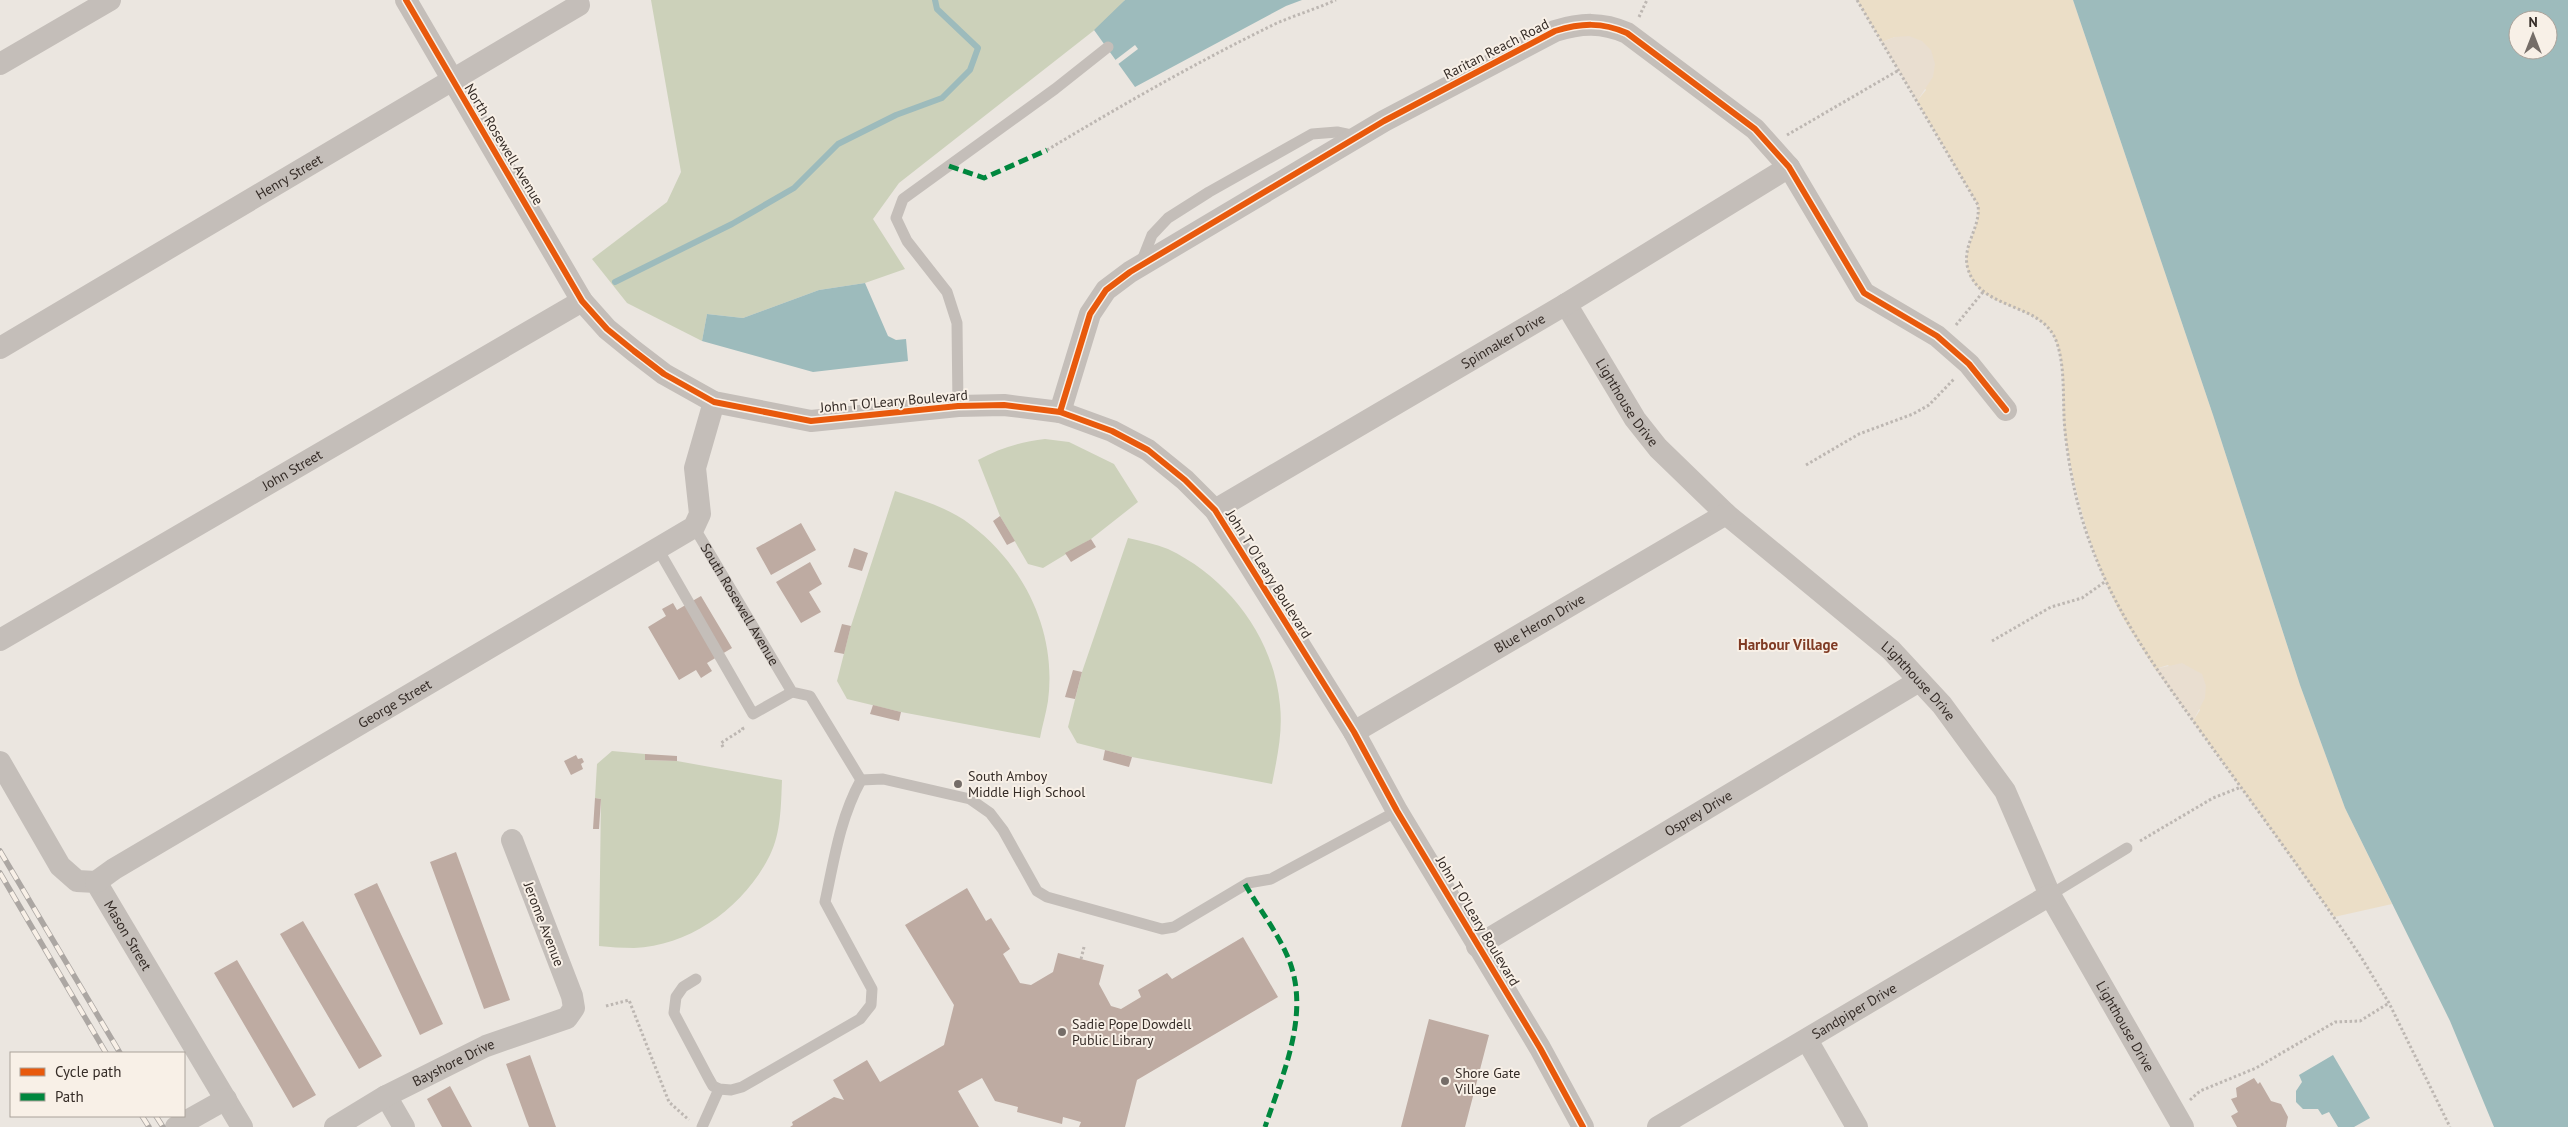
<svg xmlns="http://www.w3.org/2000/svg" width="2568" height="1127" font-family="'PT Sans',sans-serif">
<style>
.green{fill:#ccd1ba}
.sand{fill:#ebdec7}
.plaza{fill:#e9ded0}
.water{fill:#9dbbbc;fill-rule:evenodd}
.pier{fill:#ebe6e0}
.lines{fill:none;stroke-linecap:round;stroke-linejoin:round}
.stream{stroke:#9dbbbc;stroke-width:6}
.building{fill:#beaba2}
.path{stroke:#bdb7b2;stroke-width:3;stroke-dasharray:2.5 2.5;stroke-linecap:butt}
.service{stroke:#c4beb9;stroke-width:11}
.minor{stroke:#c4beb9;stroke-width:22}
.rail-casing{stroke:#aca7a3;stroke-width:5.5}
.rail{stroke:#f8f0e7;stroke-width:4;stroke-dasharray:11;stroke-linecap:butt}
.quiet{stroke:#00873e;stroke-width:5;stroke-dasharray:10 5;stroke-linecap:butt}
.cycleway-casing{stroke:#f8f0e7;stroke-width:9}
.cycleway{stroke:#e8590c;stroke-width:6}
.poi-dot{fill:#756d68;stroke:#f8f0e7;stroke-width:2}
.labels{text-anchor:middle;stroke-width:4;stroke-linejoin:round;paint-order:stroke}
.street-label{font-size:14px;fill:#352c27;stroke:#f8f0e7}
.poi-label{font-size:14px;fill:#352c27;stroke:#f8f0e7;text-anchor:start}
.neighbourhood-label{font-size:15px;font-weight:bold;fill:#803b24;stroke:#f8f0e7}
</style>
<rect width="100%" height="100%" fill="#ebe6e0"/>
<path class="green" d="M651,0H1125L1106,21L899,183L873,219L905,269L865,283L819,290L743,318L707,314L702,341L627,303L592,259L667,202L681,172Z
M1045,439L1069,442L1114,464L1138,502L1091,539L1043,568L1028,564L1000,516L978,460C1000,448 1020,442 1045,439Z
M895,491C921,500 950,508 971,525C1025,566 1057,633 1048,701C1046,714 1042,726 1040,738L901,712L847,699L837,681L851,626Z
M1128,538C1141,541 1155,544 1168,549C1229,578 1274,638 1280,705C1283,732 1277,758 1272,784L1132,757L1077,743L1068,727L1082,672Z
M612,751L645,754V760L677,761L782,780C781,805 781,833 770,855C745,906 691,946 634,948C622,948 610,947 599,946L601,799L595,798L597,764Z"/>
<path class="sand" d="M1857,0H2073L2213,415L2300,685L2345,808L2392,904L2334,917L2193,721L2200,710L2168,665L2155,669C2145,652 2133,635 2123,618C2092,561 2076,498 2065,435C2060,405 2068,370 2056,341C2041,302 1981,312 1968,271C1961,247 1982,228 1978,205L1917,101L1926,90L1895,37L1882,42Z"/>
<path class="plaza" d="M1909,36L1922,41L1931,50L1935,64L1933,77L1917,101L1882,42L1895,37Z
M2182,663L2202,674L2206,686L2205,698L2193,721L2155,669Z"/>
<path class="water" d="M1125,0H1302L1286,6L1135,87L1094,30Z
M2073,0H2568V1127H2494L2450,1021L2345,808L2300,685L2213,415ZM2518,20H2548V50H2518Z
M865,283L888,336L896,340L906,339L908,361L813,372L702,341L707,314L743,318L819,290Z
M2333,1055L2370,1118L2354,1127H2338L2329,1112L2322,1115L2318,1109H2303L2296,1102V1091L2302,1082L2299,1075Z"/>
<path class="pier" d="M1135,45L1138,49L1117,65L1114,61Z"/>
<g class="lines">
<path class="stream" d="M615,282L732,224L794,188L838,144L896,115L942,98L970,70L978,48L937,9L935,0"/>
</g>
<path class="building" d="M1000,516L1015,541L1007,545L993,521Z
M801,523L816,550L771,575L756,548Z
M1091,539L1096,547L1071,562L1065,553Z
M854,548L868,553L862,571L848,567Z
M810,562L822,584L809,592L821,612L801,623L776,582Z
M701,596L732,648L707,663L712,671L701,678L696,670L679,680L648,627L666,616L662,609L673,603L677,610Z
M842,624L851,626L844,654L834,652Z
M1073,670L1082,672L1075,699L1065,697Z
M873,705L901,712L899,721L870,714Z
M1105,750L1132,757L1129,767L1103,760Z
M645,754L677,756V761L645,760Z
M576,755L578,759L582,758L584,762L581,764L583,769L571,775L564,761Z
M595,798L601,799L599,829H593Z
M456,852L510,1000L484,1009L430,862Z
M377,883L443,1024L420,1035L354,894Z
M967,888L986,921L991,918L1010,949L1003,954L1020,983L1031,985L1053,972L1058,953L1104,965L1099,984L1111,1006L1121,1009L1141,997L1138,990L1167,973L1172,979L1243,937L1278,997L1137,1080L1125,1127H1079L1081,1122L1063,1117L1062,1124L1017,1112L1018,1107L995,1101L982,1078L958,1091L979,1127H790L793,1125L792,1122L834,1097L844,1100L833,1080L867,1060L880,1082L944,1045L954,1005L905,925Z
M303,921L382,1056L359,1069L280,934Z
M237,960L316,1095L293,1108L214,973Z
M1429,1019L1489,1035L1465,1127H1401Z
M530,1055L556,1127H529L506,1064Z
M2254,1078L2258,1084L2260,1082L2271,1101L2281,1104L2288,1117L2286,1127H2237L2231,1116L2238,1112L2231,1099L2237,1097L2236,1088Z
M450,1086L472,1127H442L427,1099Z"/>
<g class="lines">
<path class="path" d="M1857,0L1978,205C1981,228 1961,246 1968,269C1981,312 2043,301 2057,343C2066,371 2062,402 2065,431C2069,470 2078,512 2092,548C2119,620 2164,680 2209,743C2260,814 2312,884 2361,957L2389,1003L2450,1127
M1639,17L1647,0
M1787,135L1899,70
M1047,150C1122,105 1197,62 1275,24C1295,15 1316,9 1336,0
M1956,325L1983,292
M1806,465L1859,434L1913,414L1929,405L1954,379
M1992,641L2051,607L2082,598L2106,581
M723,747L721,743L743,729L741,725
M2140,841L2213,798L2241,787
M1081,959L1084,947
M606,1006L629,1000L669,1102L689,1120
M2190,1100L2200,1091L2256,1068L2335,1022L2360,1021L2389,1003"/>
<g class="service">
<path d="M1141,263L1152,235L1168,218L1209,192L1312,134L1337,132L1356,136"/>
<path d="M958,406L957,323L947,292L907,241L896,218L903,199L1055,89L1108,47"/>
<path id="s1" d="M694,527L792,692L810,696L861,780"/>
<path d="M658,549L753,714L792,692"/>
<path d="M861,780L883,779L970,799L990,813L1003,830L1037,891L1047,897L1162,929L1174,927L1248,883L1271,879L1397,811"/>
<path d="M2050,895L2127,848"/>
<path d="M696,979L683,987L676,997L674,1013L709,1079L713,1086L719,1089L731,1090L742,1087L860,1019L871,1005L872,989L825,902C834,860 840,818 861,780"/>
<path d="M702,1127L719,1089"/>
</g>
<g class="minor">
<path d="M406,0L582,301L607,329L634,351L664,374L714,402L811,421L958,406L1004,405L1060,412L1112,431L1148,450L1185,480L1215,510L1354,732L1397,811L1540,1048L1583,1127"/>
<path d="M0,64L110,0"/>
<path id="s2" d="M1566,304L1635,419L1658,448L1726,514L1891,650L1942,705L2005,791L2050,895L2183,1127"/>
<path id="s3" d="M0,348L579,5"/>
<path d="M1060,412L1090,314L1106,290L1130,272L1384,121L1555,31C1581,23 1602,22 1627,33L1755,129L1789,167L1864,293L1937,336L1969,364L2006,410"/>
<path id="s4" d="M1215,510L1566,304L1789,167"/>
<path id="s5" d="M0,640L582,301"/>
<path id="s6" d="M1354,732L1726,514"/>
<path id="s7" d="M0,762L60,866L77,881L96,882L242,1127"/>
<path id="s8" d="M96,882L114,869L694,527L700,514L695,468L714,402"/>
<path id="s9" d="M1477,946L1919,681"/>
<path d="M1807,1040L1857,1127"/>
<path d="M386,1096L404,1127"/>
<path d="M176,1127L226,1099"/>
<path id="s10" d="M335,1127L386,1096L486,1046L567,1018L574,1008L572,996L512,840"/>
<path id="s11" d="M1658,1127L2050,895"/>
</g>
<g class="rail-casing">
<path id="rail" d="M0,851L120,1053
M0,873L106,1053
M142,1116L149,1127
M156,1116L163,1127"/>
</g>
<use href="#rail" class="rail"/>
<path class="quiet" d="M949,166L984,178L1047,150
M1245,884C1258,907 1275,929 1286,953C1313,1010 1283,1073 1265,1127"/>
<g class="cycleway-casing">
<path id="cycleway" d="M406,0L582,301L607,329L634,351L664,374L714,402L811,421L958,406L1004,405L1060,412L1112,431L1148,450L1185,480L1215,510L1354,732L1397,811L1540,1048L1583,1127
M1060,412L1090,314L1106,290L1130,272L1384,121L1555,31C1581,23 1602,22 1627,33L1755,129L1789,167L1864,293L1937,336L1969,364L2006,410"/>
</g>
<use href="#cycleway" class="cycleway"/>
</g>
<g class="poi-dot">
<circle cx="958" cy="784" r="5"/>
<circle cx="1062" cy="1032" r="5"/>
<circle cx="1445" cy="1081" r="5"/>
</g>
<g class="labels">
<g class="street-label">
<text transform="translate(1496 49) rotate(-27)" y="5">Raritan Reach Road</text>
<text transform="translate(504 144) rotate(59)" y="5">North Rosewell Avenue</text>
<text dy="5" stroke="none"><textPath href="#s3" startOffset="336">Henry Street</textPath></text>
<text dy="5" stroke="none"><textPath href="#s4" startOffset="334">Spinnaker Drive</textPath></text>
<text transform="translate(894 401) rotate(-5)" y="5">John T O'Leary Boulevard</text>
<text dy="5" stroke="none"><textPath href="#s2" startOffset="116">Lighthouse Drive</textPath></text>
<text dy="5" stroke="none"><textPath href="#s5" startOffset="338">John Street</textPath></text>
<text transform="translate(1269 574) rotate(58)" y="5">John T O'Leary Boulevard</text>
<text dy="5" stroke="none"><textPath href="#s1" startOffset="90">South Rosewell Avenue</textPath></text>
<text dy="5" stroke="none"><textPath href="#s6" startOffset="215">Blue Heron Drive</textPath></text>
<text dy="5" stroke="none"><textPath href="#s2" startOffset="521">Lighthouse Drive</textPath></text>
<text dy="5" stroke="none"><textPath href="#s8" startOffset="348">George Street</textPath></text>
<text dy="5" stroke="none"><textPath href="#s9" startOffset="258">Osprey Drive</textPath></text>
<text transform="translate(1478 921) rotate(59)" y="5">John T O'Leary Boulevard</text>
<text transform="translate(544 924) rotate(69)" y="5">Jerome Avenue</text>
<text dy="5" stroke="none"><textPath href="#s7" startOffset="224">Mason Street</textPath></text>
<text dy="5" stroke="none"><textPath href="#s11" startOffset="228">Sandpiper Drive</textPath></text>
<text dy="5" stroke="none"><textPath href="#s2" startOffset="926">Lighthouse Drive</textPath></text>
<text dy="5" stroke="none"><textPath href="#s10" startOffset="135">Bayshore Drive</textPath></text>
</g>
<g class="poi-label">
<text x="968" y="781">South Amboy<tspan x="968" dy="16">Middle High School</tspan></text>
<text x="1072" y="1029">Sadie Pope Dowdell<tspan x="1072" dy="16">Public Library</tspan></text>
<text x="1455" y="1078">Shore Gate<tspan x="1455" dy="16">Village</tspan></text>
</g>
<g class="neighbourhood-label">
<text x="1788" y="650">Harbour Village</text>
</g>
</g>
<rect x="10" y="1052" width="175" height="65" fill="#f8f0e7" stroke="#aaa29a"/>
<rect x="20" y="1068" width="25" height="8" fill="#e8590c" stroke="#aaa29a"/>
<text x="55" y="1077" font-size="15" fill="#352c27">Cycle path</text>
<rect x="20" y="1093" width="25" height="8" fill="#00873e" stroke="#aaa29a"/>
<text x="55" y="1102" font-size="15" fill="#352c27">Path</text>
<g transform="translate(2533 35)"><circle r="24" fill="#f8f0e7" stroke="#aaa29a"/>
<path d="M0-4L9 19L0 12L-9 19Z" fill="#756d68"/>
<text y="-8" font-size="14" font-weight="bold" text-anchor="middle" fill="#352c27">N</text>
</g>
</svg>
